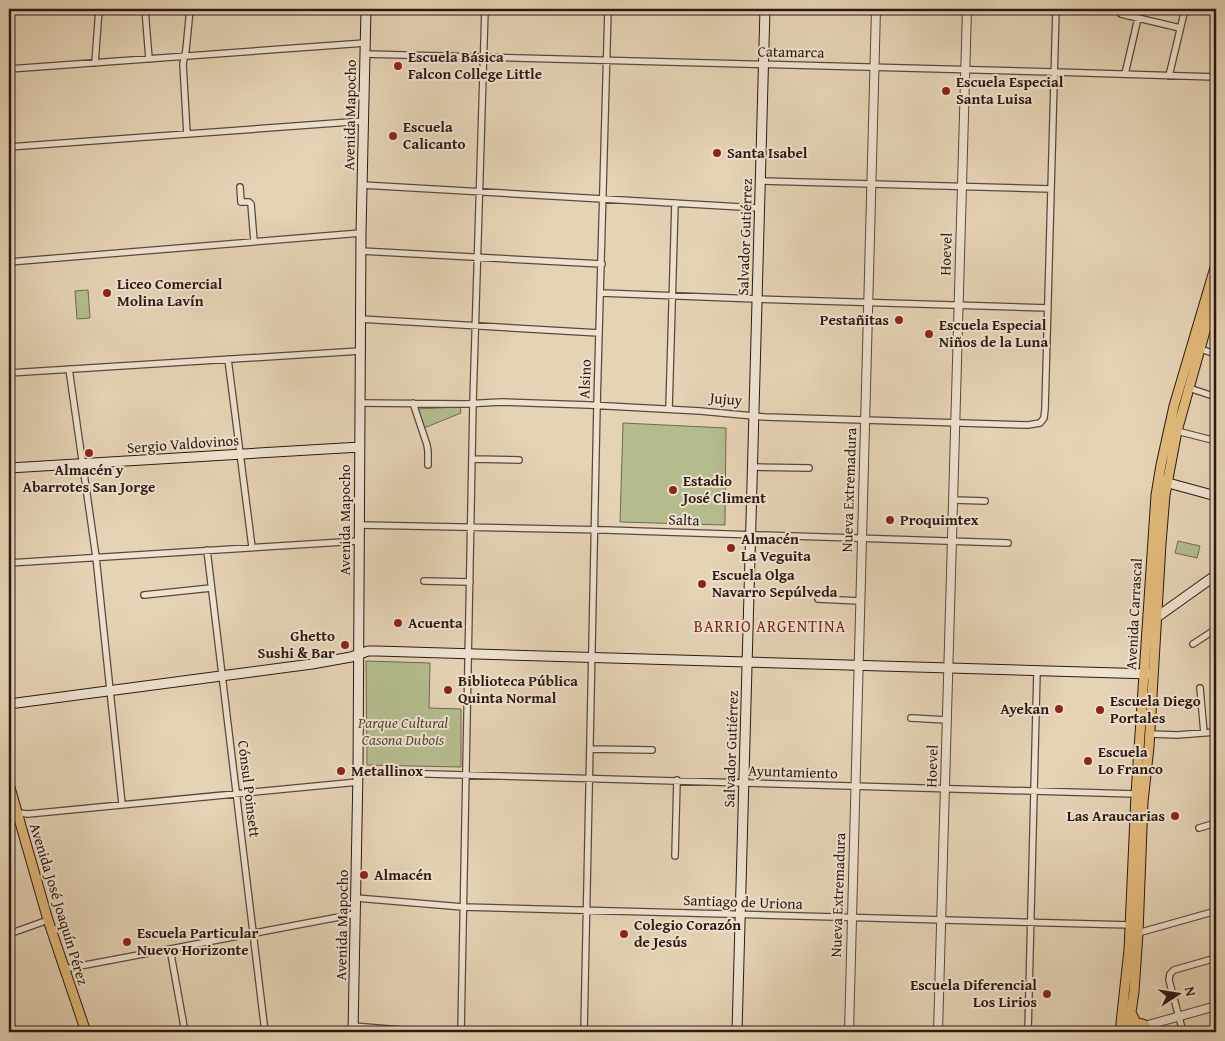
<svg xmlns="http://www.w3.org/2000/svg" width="1225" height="1041" font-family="'Gentium Book Plus',serif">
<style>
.green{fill:#b4bc8d;stroke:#706a50}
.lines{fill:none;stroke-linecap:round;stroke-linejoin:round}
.minor-casing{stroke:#5a483b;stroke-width:8}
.tertiary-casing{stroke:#5a483b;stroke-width:10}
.secondary-casing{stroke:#2c1912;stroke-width:11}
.primary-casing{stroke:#2c1912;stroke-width:11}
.minor{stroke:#eee2cf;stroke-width:5.5}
.tertiary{stroke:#eee2cf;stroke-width:8}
.secondary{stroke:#eee2cf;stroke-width:9}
.primary{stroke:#e2ba7a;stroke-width:9}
.poi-dot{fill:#8f2418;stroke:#eee2cf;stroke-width:2}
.labels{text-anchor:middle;stroke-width:4;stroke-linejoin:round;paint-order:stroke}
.street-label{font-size:15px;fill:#2c1912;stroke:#eee2cf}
.poi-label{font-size:15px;font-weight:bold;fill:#2c1912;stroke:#eee2cf;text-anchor:start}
.park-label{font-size:15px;font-style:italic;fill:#554a37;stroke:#eee2cf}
.neighbourhood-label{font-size:16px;letter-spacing:1px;fill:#7a1f14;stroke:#eee2cf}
</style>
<rect width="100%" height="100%" fill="#e5d3b5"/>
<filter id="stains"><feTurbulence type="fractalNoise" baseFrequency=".004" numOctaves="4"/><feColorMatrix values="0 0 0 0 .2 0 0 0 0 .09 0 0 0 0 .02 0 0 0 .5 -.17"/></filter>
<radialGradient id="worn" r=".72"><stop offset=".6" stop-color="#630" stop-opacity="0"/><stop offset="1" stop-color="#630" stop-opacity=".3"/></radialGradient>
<path class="green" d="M88,290L90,318L77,319L75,291Z
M460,407L461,413L424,428L417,409Z
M623,423L726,428L725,525L620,522Z
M1178,541L1200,546L1197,558L1175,553Z
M366,661L430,663L429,708L461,709V767L367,765Z"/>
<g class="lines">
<g class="minor-casing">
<path id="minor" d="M145,9L149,59
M1121,14L1180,28
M365,54L1054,72L1216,77
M95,63L99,9
M9,69L365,43
M1125,74L1138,18
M1169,76L1185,9
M187,134L183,64L186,50L190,9
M9,147L364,121
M760,181L1051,189
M362,185L759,208
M240,187L241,202H249L251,204L254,241
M361,251L602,264
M9,262L361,233
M601,293L757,299L1048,308
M360,319L599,333
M1200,349L1216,354
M228,359L252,547
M69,369L96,557L122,804
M9,373L360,351
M1189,388L1216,397
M360,403L465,404L501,402L589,405L700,411L765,417L1028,425L1040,423L1044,418L1045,409L1056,9
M413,403L427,445L428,451V465
M669,409L675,203
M1177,431L1216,441
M472,459L519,460
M752,467L809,468
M953,500L985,501
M359,525L605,530L1008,543
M207,550L265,1032
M9,563L359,541
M1212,578L1216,584
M424,581L470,582
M144,595L211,588
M818,599L860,601
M1193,644L1216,629
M1200,688L1204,733
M911,718L947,720
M1150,734L1177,735L1216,732
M590,749L652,750
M358,772L1136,794
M9,812L28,814L358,782
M1199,828L1216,823
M675,856L677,780
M356,898L463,907L1131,925
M1138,933L1216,911
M9,934L48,920
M170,949L185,1032
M64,969L355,914
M353,1026L426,1032
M461,1032L473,403L485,9
M584,1032L597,405L608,9
M1028,1032L1037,671
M1183,1032L1169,980L1170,974L1174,970L1216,958"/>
</g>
<g class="tertiary-casing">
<path id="tertiary" d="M849,1032L876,9
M938,1032L967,9
M1131,1032L1141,1027L1216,1006"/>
</g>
<g class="secondary-casing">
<path id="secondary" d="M9,468L360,447
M1161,481L1216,496
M1157,617L1216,575
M9,704L312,664L351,657L368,651H377L1151,674
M353,1032L358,772L361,233L366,9
M737,1032L765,9"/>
</g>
<g class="primary-casing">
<path id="primary" d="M9,784L48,920L86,1032
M1131,1013L1136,1022L1145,1025
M1120,1032L1129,950L1136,794L1156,495L1161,465L1174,406L1216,264
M1128,1032L1134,992L1138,933L1143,802L1149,747L1161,544L1165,495L1177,431L1216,292"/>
</g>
<use href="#minor" class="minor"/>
<use href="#tertiary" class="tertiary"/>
<use href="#secondary" class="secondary"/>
<use href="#primary" class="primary"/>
</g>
<g class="poi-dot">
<circle cx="398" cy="66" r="5"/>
<circle cx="946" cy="91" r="5"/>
<circle cx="393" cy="136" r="5"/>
<circle cx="717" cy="153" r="5"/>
<circle cx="107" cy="293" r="5"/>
<circle cx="899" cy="320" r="5"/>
<circle cx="929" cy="334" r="5"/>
<circle cx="89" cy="453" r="5"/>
<circle cx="673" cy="490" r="5"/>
<circle cx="890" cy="520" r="5"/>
<circle cx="731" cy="548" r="5"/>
<circle cx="702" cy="584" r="5"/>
<circle cx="398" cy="623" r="5"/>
<circle cx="345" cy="645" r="5"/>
<circle cx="448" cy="690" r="5"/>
<circle cx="1059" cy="709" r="5"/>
<circle cx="1100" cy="710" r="5"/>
<circle cx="1088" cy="761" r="5"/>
<circle cx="341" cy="771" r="5"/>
<circle cx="1175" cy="816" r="5"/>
<circle cx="364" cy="875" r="5"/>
<circle cx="624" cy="934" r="5"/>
<circle cx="127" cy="942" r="5"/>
<circle cx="1047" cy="994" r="5"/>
</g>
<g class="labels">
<g class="street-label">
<text transform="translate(791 52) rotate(1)" y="5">Catamarca</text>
<text transform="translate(350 115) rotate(-89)" y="5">Avenida Mapocho</text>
<text transform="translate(745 237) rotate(-88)" y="5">Salvador Gutiérrez</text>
<text transform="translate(946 254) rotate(-88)" y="5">Hoevel</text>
<text transform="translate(585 379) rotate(-88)" y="5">Alsino</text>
<text transform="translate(726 399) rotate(5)" y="5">Jujuy</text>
<text transform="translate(183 444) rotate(-4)" y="5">Sergio Valdovinos</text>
<text transform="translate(849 490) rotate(-88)" y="5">Nueva Extremadura</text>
<text transform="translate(345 520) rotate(-90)" y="5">Avenida Mapocho</text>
<text transform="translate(684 520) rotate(2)" y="5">Salta</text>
<text transform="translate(1134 614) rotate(-87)" y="5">Avenida Carrascal</text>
<text transform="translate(731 749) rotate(-88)" y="5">Salvador Gutiérrez</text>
<text transform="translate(932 766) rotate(-88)" y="5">Hoevel</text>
<text transform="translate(793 772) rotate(2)" y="5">Ayuntamiento</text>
<text transform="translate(249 789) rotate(83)" y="5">Cónsul Poinsett</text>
<text transform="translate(838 895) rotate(-88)" y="5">Nueva Extremadura</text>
<text transform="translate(743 902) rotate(2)" y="5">Santiago de Uriona</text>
<text transform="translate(59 904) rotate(73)" y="5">Avenida José Joaquín Pérez</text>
<text transform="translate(342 925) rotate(-89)" y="5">Avenida Mapocho</text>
</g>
<g class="poi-label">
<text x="408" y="62">Escuela Básica<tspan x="408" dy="17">Falcon College Little</tspan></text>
<text x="956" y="87">Escuela Especial<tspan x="956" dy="17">Santa Luisa</tspan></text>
<text x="403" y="132">Escuela<tspan x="403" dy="17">Calicanto</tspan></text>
<text x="727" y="158">Santa Isabel</text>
<text x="117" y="289">Liceo Comercial<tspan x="117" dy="17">Molina Lavín</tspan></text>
<text x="889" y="325" text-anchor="end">Pestañitas</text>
<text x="939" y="330">Escuela Especial<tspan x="939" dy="17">Niños de la Luna</tspan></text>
<text x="89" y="475" text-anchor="middle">Almacén y<tspan x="89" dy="17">Abarrotes San Jorge</tspan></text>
<text x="683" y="486">Estadio<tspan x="683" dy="17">José Climent</tspan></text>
<text x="900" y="525">Proquimtex</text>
<text x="741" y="544">Almacén<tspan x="741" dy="17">La Veguita</tspan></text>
<text x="712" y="580">Escuela Olga<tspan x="712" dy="17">Navarro Sepúlveda</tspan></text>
<text x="408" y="628">Acuenta</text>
<text x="335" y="641" text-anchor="end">Ghetto<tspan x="335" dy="17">Sushi &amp; Bar</tspan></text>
<text x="458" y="686">Biblioteca Pública<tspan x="458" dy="17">Quinta Normal</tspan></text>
<text x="1110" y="706">Escuela Diego<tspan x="1110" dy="17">Portales</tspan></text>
<text x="1049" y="714" text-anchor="end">Ayekan</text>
<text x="1098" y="757">Escuela<tspan x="1098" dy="17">Lo Franco</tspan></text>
<text x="351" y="776">Metallinox</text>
<text x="1165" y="821" text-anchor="end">Las Araucarias</text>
<text x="374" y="880">Almacén</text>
<text x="634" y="930">Colegio Corazón<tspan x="634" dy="17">de Jesús</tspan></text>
<text x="137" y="938">Escuela Particular<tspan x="137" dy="17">Nuevo Horizonte</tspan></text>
<text x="1037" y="990" text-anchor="end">Escuela Diferencial<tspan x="1037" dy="17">Los Lirios</tspan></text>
</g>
<g class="park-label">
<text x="403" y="728">Parque Cultural<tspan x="403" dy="17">Casona Dubois</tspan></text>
</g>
<g class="neighbourhood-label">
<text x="770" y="632">BARRIO ARGENTINA</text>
</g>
</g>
<rect width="1225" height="1041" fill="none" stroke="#e5d3b5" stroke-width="30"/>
<rect x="10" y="10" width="1205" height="1021" fill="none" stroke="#2c1912" stroke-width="2.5"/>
<rect x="15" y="15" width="1195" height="1011" fill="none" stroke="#2c1912"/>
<g transform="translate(1178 994) rotate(78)" stroke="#eee2cf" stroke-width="4" paint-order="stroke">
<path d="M0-4L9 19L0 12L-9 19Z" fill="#2c1912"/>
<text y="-8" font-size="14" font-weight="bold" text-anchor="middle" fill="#2c1912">N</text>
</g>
<rect width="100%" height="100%" filter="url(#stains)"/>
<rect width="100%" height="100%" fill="url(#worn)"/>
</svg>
